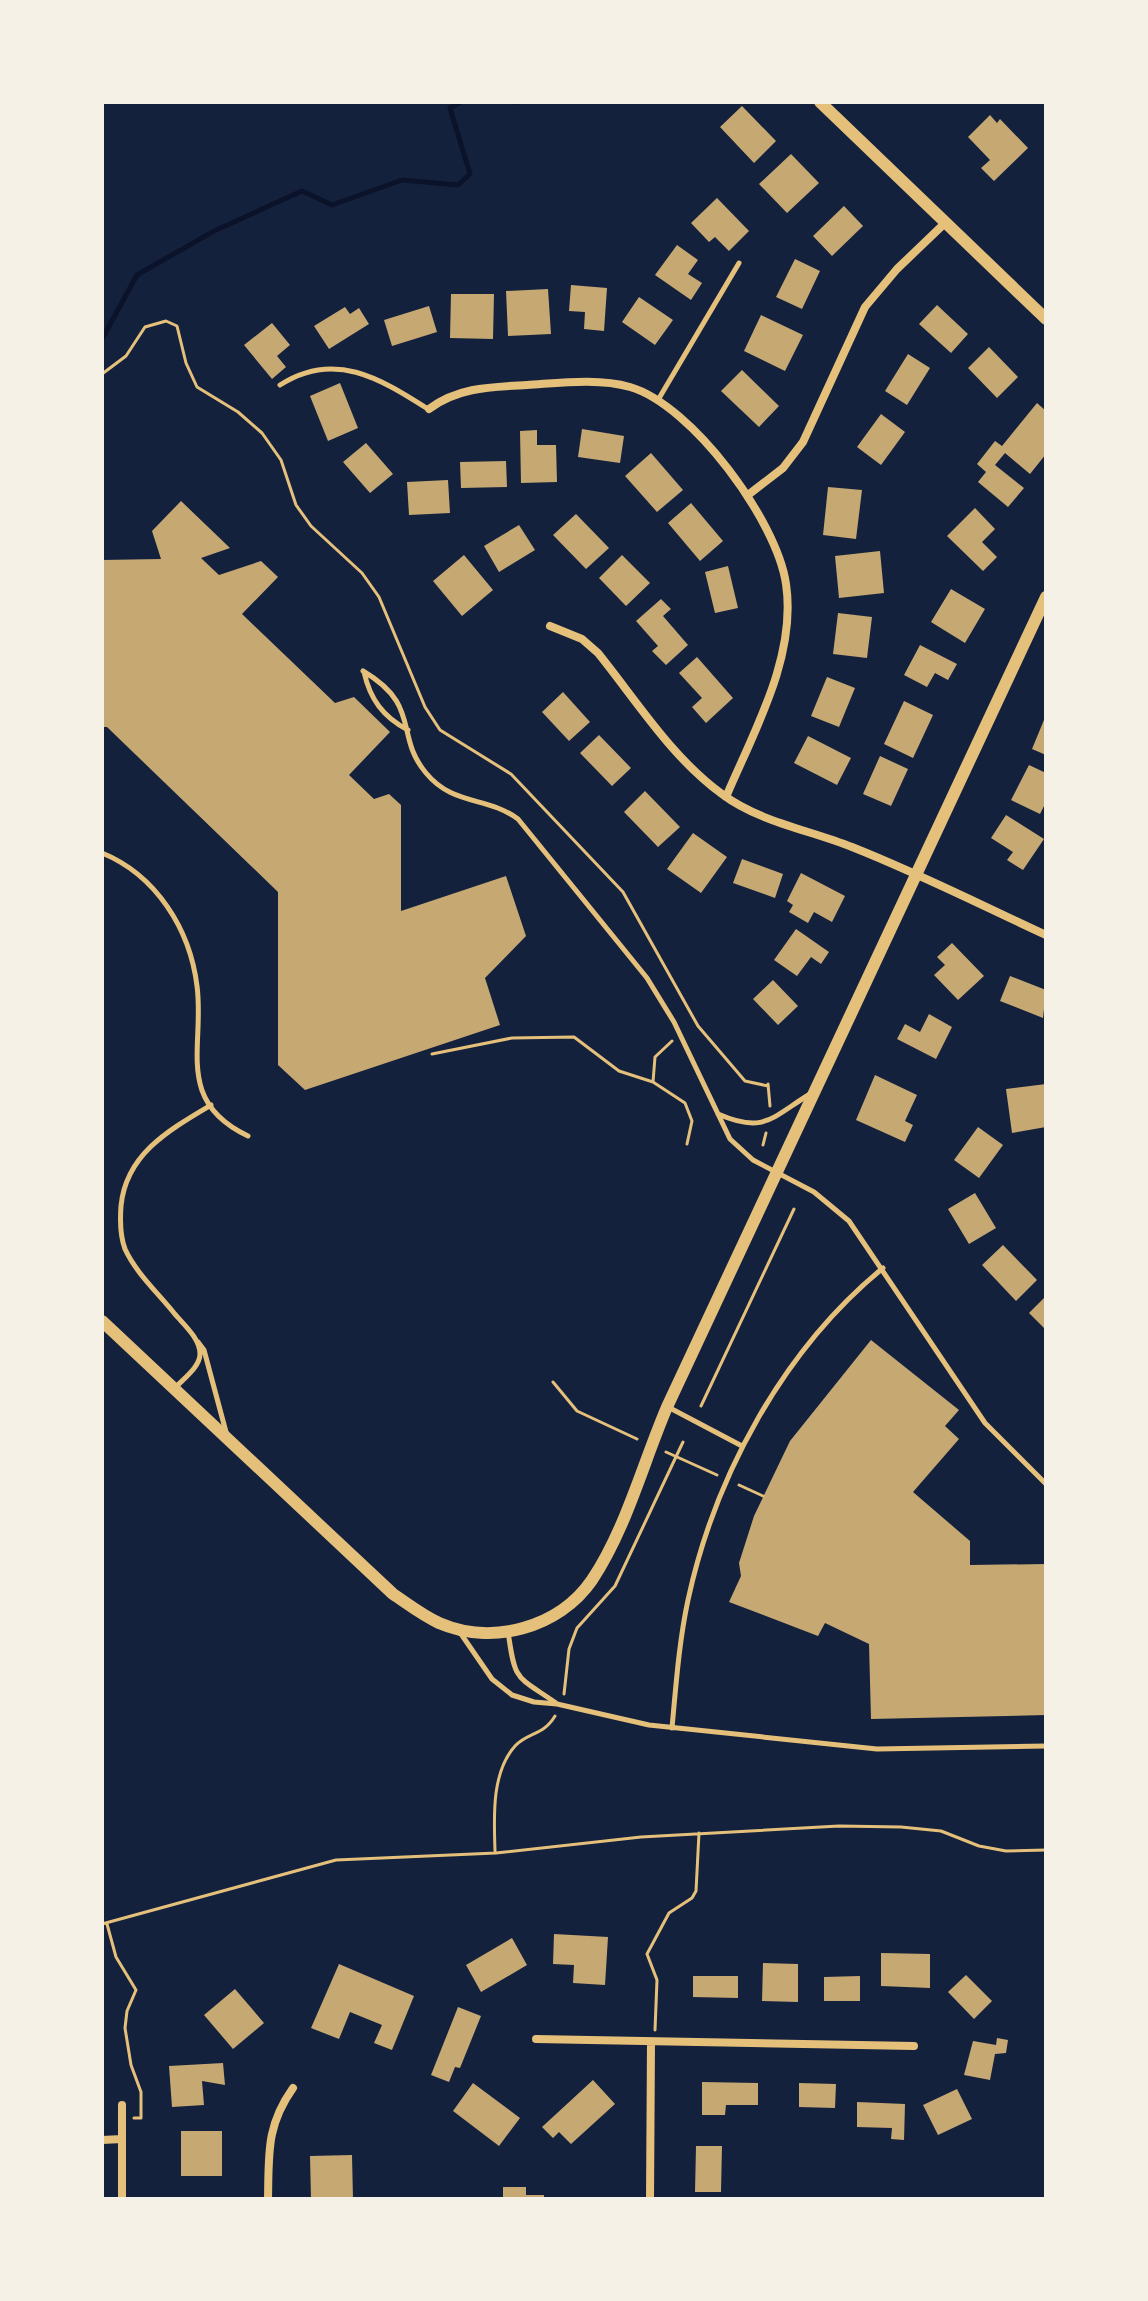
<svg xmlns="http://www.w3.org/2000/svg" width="1148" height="2301" font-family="'Public Sans',sans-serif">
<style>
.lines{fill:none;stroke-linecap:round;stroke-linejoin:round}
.stream{stroke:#0b132b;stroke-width:5}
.building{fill:#c6a872}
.path{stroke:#e5c07b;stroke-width:3}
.service{stroke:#e5c07b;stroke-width:5}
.minor{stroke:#e5c07b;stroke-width:8}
.tertiary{stroke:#e5c07b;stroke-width:12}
</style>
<rect width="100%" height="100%" fill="#14213d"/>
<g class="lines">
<path class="stream" d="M512,102H518
M102,339L137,275L214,231L302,191L332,205L402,180L458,185L470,174L450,108L461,102"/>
</g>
<path class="building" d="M742,106L776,141L754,163L720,127Z
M990,115L997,123L1000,119L1028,148L994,181L981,168L990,160L968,137Z
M791,154L819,183L787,213L759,184Z
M717,198L749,231L729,251L715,237L709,242L691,223Z
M844,206L863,226L832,256L813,236Z
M677,245L698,260L688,274L702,283L691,300L655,275Z
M795,259L820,271L802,309L776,297Z
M571,285L607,288L604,331L584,329L585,312L569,311Z
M548,289L551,334L508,336L506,291Z
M451,294H494L493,339L450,338Z
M639,297L673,320L655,345L622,322Z
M937,305L968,334L951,353L919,324Z
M429,306L437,332L392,346L384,320Z
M345,307L350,314L359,308L369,324L329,349L314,326Z
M761,315L803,335L785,371L744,351Z
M272,323L290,345L277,356L286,367L272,379L244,345Z
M989,347L1018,377L997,398L968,368Z
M908,354L930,368L907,405L885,391Z
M742,370L779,406L759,427L721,391Z
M340,383L358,428L328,441L310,396Z
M1037,403L1046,411V454L1030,474L1005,453L995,465L1024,488L1008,507L978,482L986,472L977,464L995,441L1002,446Z
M881,414L905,432L881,465L857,447Z
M582,429L624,436L620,463L578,457Z
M537,430V445H556L557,482L521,483L520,431Z
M366,443L393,474L370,493L343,462Z
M651,453L683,490L657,512L625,476Z
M506,461L507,487L461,488L460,462Z
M448,480L450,513L409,515L407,482Z
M828,487L862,490L856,539L823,535Z
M181,501L230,548L201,558L219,575L261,561L278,577L242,614L335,703L354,697L390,732L349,775L374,799L389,794L401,805V911L506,876L526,936L485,978L500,1025L305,1090L278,1065V892L107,727H102V560L161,559L152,531Z
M691,503L723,541L700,561L668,523Z
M975,508L995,529L982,542L997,557L983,571L947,536Z
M576,514L609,548L586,569L553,535Z
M519,525L535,550L499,572L484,546Z
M880,551L884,593L839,598L835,556Z
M464,555L493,590L462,616L433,581Z
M622,555L650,583L626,606L599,578Z
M728,566L738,608L715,613L705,572Z
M951,589L985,609L965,643L931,622Z
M661,599L671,609L663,616L688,645L666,665L652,651L658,646L636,621Z
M838,613L872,617L867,658L833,654Z
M920,645L957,664L948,680L935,673L927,687L904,675Z
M697,657L733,698L706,723L692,707L702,698L679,673Z
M827,677L855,688L839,727L811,716Z
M563,692L590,722L569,741L542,712Z
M904,701L933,715L913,758L884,744Z
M1046,715V755L1032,749Z
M599,735L631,768L612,786L580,753Z
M808,736L851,758L837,785L794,763Z
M880,756L908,769L891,806L863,794Z
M1029,765L1046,773V802L1040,814L1011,800Z
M645,791L680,827L658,847L624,812Z
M1006,815L1044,839L1023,870L1007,860L1013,852L991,838Z
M693,833L727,857L701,893L667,869Z
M742,859L783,874L775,898L733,883Z
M801,873L845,896L832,922L814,912L808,923L789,912L793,905L787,901Z
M796,929L829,952L821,964L811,957L797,976L774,960Z
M952,943L984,976L958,1000L934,975L945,965L937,957Z
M1010,976L1046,990L1043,1018L1000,1001Z
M773,980L798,1006L778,1025L753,999Z
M929,1014L952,1027L936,1059L897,1039L905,1024L920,1032Z
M875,1075L917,1095L905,1121L913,1125L905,1142L856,1120Z
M1046,1084V1127L1012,1133L1006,1089Z
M978,1127L1003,1145L979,1178L954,1160Z
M975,1193L996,1228L969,1244L948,1209Z
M1003,1245L1037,1280L1016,1301L982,1265Z
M1046,1296V1330L1029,1313Z
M871,1340L959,1410L945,1426L959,1439L913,1492L970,1541V1565L1046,1564V1715L871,1719L869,1644L825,1623L818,1636L729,1602L741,1576L739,1563L754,1516L790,1441Z
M554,1934L608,1937L605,1985L573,1983L574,1965L553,1964Z
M512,1938L527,1965L481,1992L466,1965Z
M881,1953L930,1954V1988L881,1986Z
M763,1963L798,1964V2002L762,2001Z
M339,1964L414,1996L392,2050L374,2043L382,2025L350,2012L339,2039L311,2028Z
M966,1975L992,2001L974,2019L948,1992Z
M693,1976H738V1998L693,1997Z
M860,1976V2001H824V1977Z
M235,1989L264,2023L233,2049L204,2015Z
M458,2007L481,2016L460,2068L455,2067L449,2082L431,2075Z
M997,2038L1008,2040L1006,2053L995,2054L990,2080L964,2075L973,2041L996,2045Z
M223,2063L225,2085L202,2081L204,2105L172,2107L169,2066Z
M593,2080L615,2104L571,2144L559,2132L553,2138L542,2127Z
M702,2082L758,2083V2105H726L725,2115H702Z
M473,2083L520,2118L499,2146L453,2111Z
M799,2083L836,2084L835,2108L799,2107Z
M957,2089L972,2119L938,2135L923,2105Z
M857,2102L905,2104L904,2140L891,2139L892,2128L857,2127Z
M181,2131H222V2176H181Z
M696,2146H722L721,2192H695Z
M352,2155L353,2199H311L310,2156Z
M503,2187H526V2195H544V2199H503Z"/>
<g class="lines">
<path class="path" d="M102,374L126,356L145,327L166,321L177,326L186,363L197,387L238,412L262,433L281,460L296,505L311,526L362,573L379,597L425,707L440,730L511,774L623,892L698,1026L745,1081L768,1086
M432,1054L512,1038L574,1037L619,1071L653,1082L685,1103L692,1121L687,1144
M653,1082L655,1057L672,1041
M768,1084L770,1106
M763,1145L766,1133
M553,1382L577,1411L637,1439
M701,1406L794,1209
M666,1452L717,1475
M739,1485L763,1496
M564,1694L569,1649L577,1628L615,1586L683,1442
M495,1851C494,1818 491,1773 515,1746C528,1732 543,1736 555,1716
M102,1924L336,1860L496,1853L641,1837L839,1826L901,1827L941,1831L979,1846L1006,1851L1046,1850
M107,1924L116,1957L136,1990L127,2011L125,2028L131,2065L141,2092V2118H134
M655,2030L657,1980L647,1954L669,1913L692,1898L696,1891L699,1833"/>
<path class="service" d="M280,385C334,350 379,378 428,409
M658,400L739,263
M363,671C422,706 394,735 426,773C453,806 487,796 518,819L647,978L674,1022L730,1139L753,1160L814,1192L849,1221L985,1423L1046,1484
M364,672C370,699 383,717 408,730
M102,853C156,875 190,929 197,986C205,1045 174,1101 248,1136
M718,1114C764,1134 771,1118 810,1094
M198,1342L204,1350L226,1432
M175,1388C183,1379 200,1367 200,1354C200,1338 183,1324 174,1313C158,1293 136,1273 125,1249C120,1236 120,1220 121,1206C126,1154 169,1130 211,1105
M668,1407L742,1446
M459,1631L492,1679L512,1695L534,1702L557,1704L649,1725L877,1749L1046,1746
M508,1631C515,1683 516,1675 556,1703
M672,1728C676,1685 679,1642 688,1600C715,1475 784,1349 883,1268"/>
<path class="minor" d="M429,409C458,387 492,387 527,385C560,383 598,378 630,387C692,405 777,521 786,584C797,657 753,733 726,797
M748,495L783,468L803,442L865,307L897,269L945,223
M550,626L582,639L598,653C636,700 672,758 722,794C759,822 810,830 852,847C918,873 981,905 1046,935
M536,2039L914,2046
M102,2140L122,2139
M122,2199V2105
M268,2199C269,2154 266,2126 293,2088
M650,2199L651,2042"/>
<path class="tertiary" d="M820,102L1046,319
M102,1321L393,1594C408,1604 422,1615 439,1623C492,1646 559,1628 592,1580C626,1529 643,1463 667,1407L1046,597"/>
</g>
<rect width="1148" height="2301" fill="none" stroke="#f6f1e7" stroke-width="208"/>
</svg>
